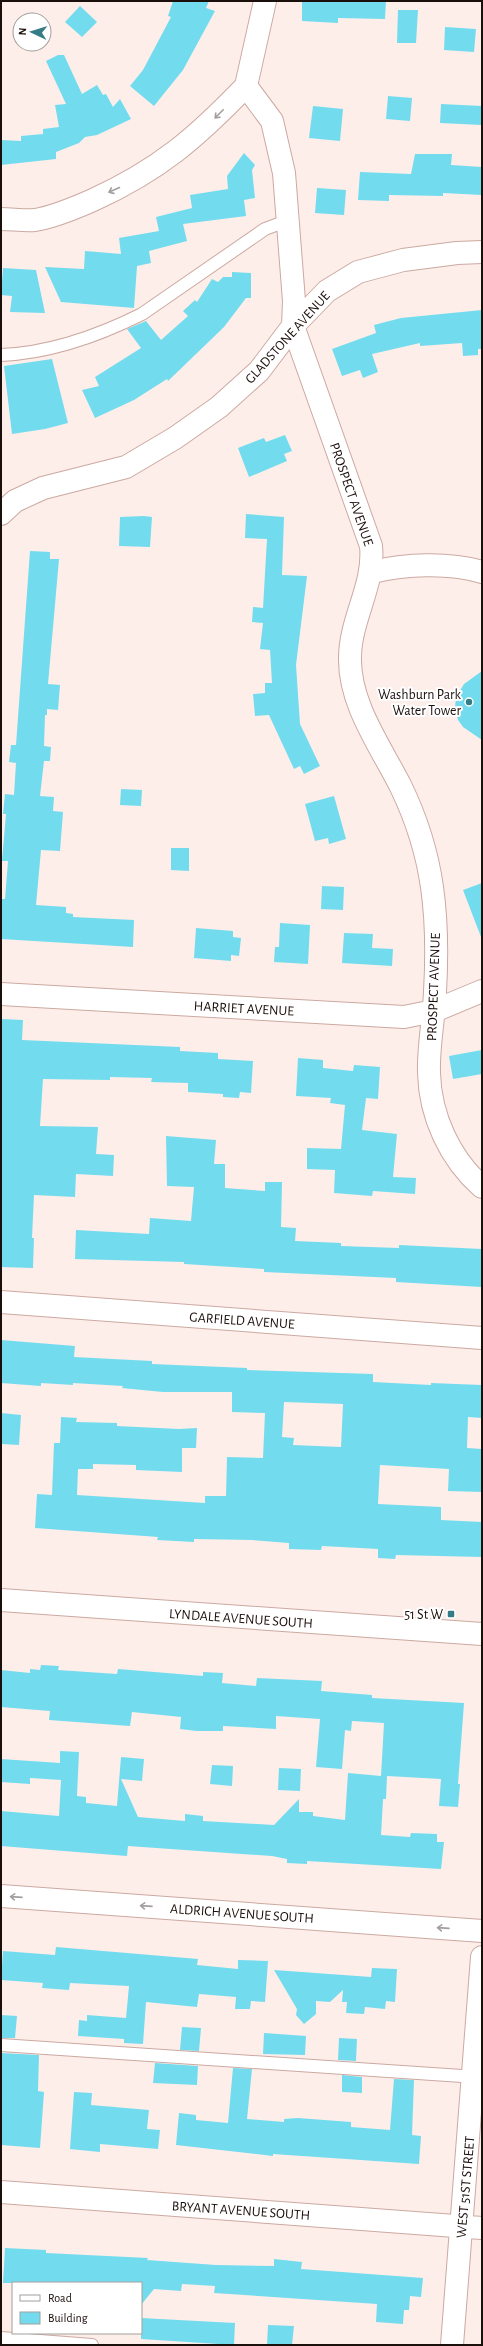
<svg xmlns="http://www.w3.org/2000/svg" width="483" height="2346" font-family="'Alegreya Sans',sans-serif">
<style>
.building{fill:#72dcee;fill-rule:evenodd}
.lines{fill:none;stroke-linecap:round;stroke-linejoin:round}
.lane-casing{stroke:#cca9a1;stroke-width:14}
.street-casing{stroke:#cca9a1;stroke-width:24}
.secondary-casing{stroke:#cca9a1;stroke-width:24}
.lane{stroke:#fff;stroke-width:12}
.street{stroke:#fff;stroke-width:22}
.secondary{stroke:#fff;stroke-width:22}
.oneway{stroke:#a49f9e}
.poi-dot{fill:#367c87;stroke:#fff;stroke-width:1.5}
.labels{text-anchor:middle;stroke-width:4;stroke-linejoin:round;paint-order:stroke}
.street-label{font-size:14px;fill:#1b0f0c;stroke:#fff}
.poi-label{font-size:14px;fill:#1b0f0c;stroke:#fff;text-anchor:end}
</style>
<rect width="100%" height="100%" fill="#fdeeea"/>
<path class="building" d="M173,1H209L206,8L215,11L183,70L154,106L130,86L143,70L171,17L168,16Z
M302,1H386L385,19L338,18V23L302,21Z
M80,6L97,22L82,37L65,22Z
M398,10H418L416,43H397Z
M445,27L476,29L474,52L444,50Z
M58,55H64L82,94L97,85L103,95L106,94L113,107L120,99L131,119L97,135L85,137L79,143L56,152V159L1,165V140L21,141V136L43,134V129L59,127L55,105L66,104L46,61Z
M388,96L412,98L410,121L386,119Z
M441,104L482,106V125L440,123Z
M313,106L343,109L340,141L309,138Z
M244,153L255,165L252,170L255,198L244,200L246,216L183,224L187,241L149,251L151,263L137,266L134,308L61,302L45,267L84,269L85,251L121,254L119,238L159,231L156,217L192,208L190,195L228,189L227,176Z
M415,154H452L451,165L482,167V195L443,193V196L389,195V201L358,200L360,172L411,174Z
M317,188L346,190L344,215L315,213Z
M3,268L36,270L45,313L10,312L12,296L1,295Z
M232,272L251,273V298H246L224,327L168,381L167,379L134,400L95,418L82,390L99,386L95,377L141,348L127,329L146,321L161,340L188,316L183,311L195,300L197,302L212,279L218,282L223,277H232Z
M482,310V349H478V355L463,356L462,343L420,346V343L372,354L378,372L363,378L360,370L342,376L332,349L376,333L374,325L401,318Z
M52,359L68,423L45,429L12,434L4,366Z
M285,435L292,451L284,454L287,461L249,477L238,448L264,438L266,442Z
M246,514L284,517L282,575L307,576L296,665L300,724L320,766L304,774L300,766L294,769L269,715L255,716L253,694L265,693V683H272L270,650L260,649L263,623L252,622L253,607L263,608L267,539L245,538Z
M144,516L152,517L150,547L119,546L120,517Z
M30,551L50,552V559H59L48,684L60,685L58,710L47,709V715H45L44,746L51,747L50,761H44L40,796L54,797L53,811L63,812L60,851L41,850L36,905L66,907V913L73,914V917L134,920L133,947L1,939V899H5L8,861H2L6,814H3L5,794L14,795L16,763L9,762L11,745H16Z
M482,671V740L463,727L458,720L455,708L456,697L464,684Z
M121,789L142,790L141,806L120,805Z
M334,796L346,839L329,844L328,838L315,841L305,804Z
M171,848H189V871L171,870Z
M482,883V937H481L463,890Z
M322,886L344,887L343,910L321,909Z
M280,923L310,925L308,964L274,962L275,947H279Z
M196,928L233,931V937L241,938L239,956L231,955V961L194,958Z
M344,933L373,934L372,948L393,949L392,966L342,963Z
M1,1019L23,1020L22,1040L180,1047V1051L218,1053V1059L253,1061L251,1093L240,1092L239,1098L223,1097V1094L188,1092V1083L151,1082L152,1078L110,1077V1080L43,1079L40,1126L98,1127L96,1154L114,1155L113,1176L76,1174L75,1197L34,1195L32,1238H34L33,1268L1,1267Z
M482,1050V1074L453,1079L449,1056Z
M298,1058L323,1060V1068L353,1071L354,1065L380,1067L378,1099L366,1098L362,1130L397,1134L393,1177L416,1178L415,1194L373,1191L372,1196L334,1193L335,1170L307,1169V1148L341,1149L345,1105L330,1103L331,1098L296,1096Z
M166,1136L216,1140L214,1164H225V1188L265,1191V1182H282L281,1227L296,1228L295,1241L341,1243V1246L399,1248V1245L482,1249V1287L396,1282V1278L264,1272V1269L184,1264V1262L75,1259L76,1230L149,1234L150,1218L191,1221L194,1187L167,1186Z
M1,1340L75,1346L74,1357L152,1361V1364L247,1368V1370L373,1374V1382L431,1385V1383L482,1385V1418L468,1417L467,1448L482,1449V1492L448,1491L449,1469L380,1465L378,1504L441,1507V1520L482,1522V1557L396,1555L395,1559L378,1558V1549L322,1546L321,1550L289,1549V1543L252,1540L194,1539V1542L157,1540L158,1537L35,1528L37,1494L52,1495L54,1443H60L61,1417L77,1418L76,1422L117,1423V1426L179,1429L197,1428L196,1448H182V1472L136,1470V1465L93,1464V1469H78L77,1495L205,1503V1496H226L227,1457L263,1458L265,1413L232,1412V1392H163L122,1388L123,1386L73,1383V1385L41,1383V1386L1,1383ZM284,1402L343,1404L341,1447L293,1445L294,1438L282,1437Z
M1,1413L21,1415L19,1445L1,1444Z
M41,1665L59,1666L58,1670L117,1674L118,1669L203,1676V1672L223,1673L222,1683L256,1686L257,1678L322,1681L321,1691L372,1695V1698L464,1703L458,1784H460L458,1807L439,1806L441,1779L387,1776L386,1799H383L381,1835L410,1837L411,1833L437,1834V1842H444L441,1869L307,1861V1864L287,1863V1859L272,1856L128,1846L127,1856L1,1846V1811L59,1816L61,1780L30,1778V1784L1,1782V1759L60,1763V1751L79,1752L77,1796L86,1797V1803L117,1806L121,1757L144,1759L142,1781L121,1779L138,1817L185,1821V1814L203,1816V1821L274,1825L299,1799V1812H313V1816L345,1820L348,1773L381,1776L384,1723L352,1721L351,1731L345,1730L342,1769L316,1767L320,1719L276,1716V1729L223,1726V1731H197L180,1729L181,1717L132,1712L130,1726L49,1720L50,1711L1,1707V1670L30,1673V1669L40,1670Z
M212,1765L233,1766L232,1786L210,1784Z
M279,1768L301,1769L300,1791L278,1790Z
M56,1947L198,1959L197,1965L238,1969V1960L268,1961L265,2002L251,2001L250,2009H235L236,1997L199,1994L197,2007L146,2002L143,2044L124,2043V2039L78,2036L79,2020L87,2021V2015L126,2018L129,1986L70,1983L69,1990L42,1988L43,1983L1,1980L3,1951L55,1955Z
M372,1968L397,1969L395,2002L386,2001L385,2009L365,2007L364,2014L346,2013L347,2002H342L343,1990L330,2002L316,2001V2014L304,2024L296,2015L297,2009L274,1970L371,1977Z
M1,2015L17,2016L15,2038H1Z
M182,2027L201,2028L199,2051L180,2050Z
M264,2033L306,2036L305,2055L263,2054Z
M339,2038L357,2039L356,2061L338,2060Z
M1,2053L39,2055L38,2091L44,2092L40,2148L1,2145Z
M155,2063L198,2066L197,2085L153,2083Z
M233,2068L252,2069L247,2119L284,2122V2119L298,2118L351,2122V2127L390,2130L394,2079L414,2080L412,2135L421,2136L419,2164L273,2154V2156L176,2145L179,2113L196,2115V2120L228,2123Z
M342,2075L362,2077V2093L342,2092Z
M74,2092L92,2093L91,2105L149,2110L147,2129L160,2130L158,2149L100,2144V2152L70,2149Z
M5,2248L46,2250V2253L148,2258L147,2260L216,2265L274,2266V2259L302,2262L301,2269L423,2278L421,2297L410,2296L409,2310H404L403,2324L376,2322L377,2304L214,2293L215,2286L182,2284L181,2291L154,2289L141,2305V2283H3Z
M141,2318L235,2323L234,2345L141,2339Z
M268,2325L294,2326L292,2345H267Z"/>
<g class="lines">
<g class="lane-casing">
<path id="lane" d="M1,355C50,353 98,336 142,314L265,229L289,220
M1,2045L477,2077
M1,2338L92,2345"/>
</g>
<g class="street-casing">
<path id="street" d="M265,1L246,86L272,121L284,173L294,301L293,326L371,546C375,585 350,619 350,658C349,704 381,747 401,787C416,818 427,852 432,887C437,922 437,957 435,992C434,1019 428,1046 429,1073C430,1116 450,1159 482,1187
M1,219C12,219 24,221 35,220C54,217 75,208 93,200C159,170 196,138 246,86
M1,514L15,501L43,488L126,467L175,438L219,407L259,371L293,326L327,291L358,272L403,260L457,253L482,252
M372,572C405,564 449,562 482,572
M1,994L404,1017L434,1011L482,991
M1,1302L482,1338
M1,1896L482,1931
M1,2192L482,2228
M452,2345L482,1957"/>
</g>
<g class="secondary-casing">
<path id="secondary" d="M1,1600L482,1634"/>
</g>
<use href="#lane" class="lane"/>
<use href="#street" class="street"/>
<use href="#secondary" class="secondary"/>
</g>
<defs><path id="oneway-shaft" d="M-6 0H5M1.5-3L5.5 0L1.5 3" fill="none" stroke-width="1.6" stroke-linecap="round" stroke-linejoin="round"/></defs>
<g class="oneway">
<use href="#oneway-shaft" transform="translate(219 114) rotate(135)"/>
<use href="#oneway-shaft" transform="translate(114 190) rotate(156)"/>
<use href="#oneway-shaft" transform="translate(16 1897) rotate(-176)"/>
<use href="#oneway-shaft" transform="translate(146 1906) rotate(-176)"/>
<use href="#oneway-shaft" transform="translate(443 1928) rotate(-176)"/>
</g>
<g class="poi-dot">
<circle cx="469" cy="702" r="4"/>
<rect x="447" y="1610" width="8" height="8" rx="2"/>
</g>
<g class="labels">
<g class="street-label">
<text transform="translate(287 337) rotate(-48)" y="5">GLADSTONE AVENUE</text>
<text transform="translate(352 494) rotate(71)" y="5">PROSPECT AVENUE</text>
<text transform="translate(433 987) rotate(-88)" y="5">PROSPECT AVENUE</text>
<text transform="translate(244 1008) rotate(3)" y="5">HARRIET AVENUE</text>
<text transform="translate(242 1320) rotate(4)" y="5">GARFIELD AVENUE</text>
<text transform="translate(241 1618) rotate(4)" y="5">LYNDALE AVENUE SOUTH</text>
<text transform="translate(242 1913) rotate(4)" y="5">ALDRICH AVENUE SOUTH</text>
<text transform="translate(465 2187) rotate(-85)" y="5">WEST 51ST STREET</text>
<text transform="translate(241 2210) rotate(4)" y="5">BRYANT AVENUE SOUTH</text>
</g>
<g class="poi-label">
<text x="461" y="699">Washburn Park<tspan x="461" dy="16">Water Tower</tspan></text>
<text x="443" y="1619">51 St W</text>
</g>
</g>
<rect width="483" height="2346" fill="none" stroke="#1b0f0c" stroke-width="4"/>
<rect x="12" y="2282" width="130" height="52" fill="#ffffff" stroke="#a49f9e"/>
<rect x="20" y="2295" width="20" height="6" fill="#ffffff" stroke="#a49f9e"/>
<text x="48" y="2302" font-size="12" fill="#1b0f0c">Road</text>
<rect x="20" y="2312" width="20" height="12" fill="#72dcee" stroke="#a49f9e"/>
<text x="48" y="2322" font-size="12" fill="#1b0f0c">Building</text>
<g transform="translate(32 32) rotate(274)"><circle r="19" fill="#ffffff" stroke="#a49f9e"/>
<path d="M0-3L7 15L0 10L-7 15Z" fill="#367c87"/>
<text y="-6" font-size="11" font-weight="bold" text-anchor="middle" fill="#1b0f0c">N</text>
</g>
</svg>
